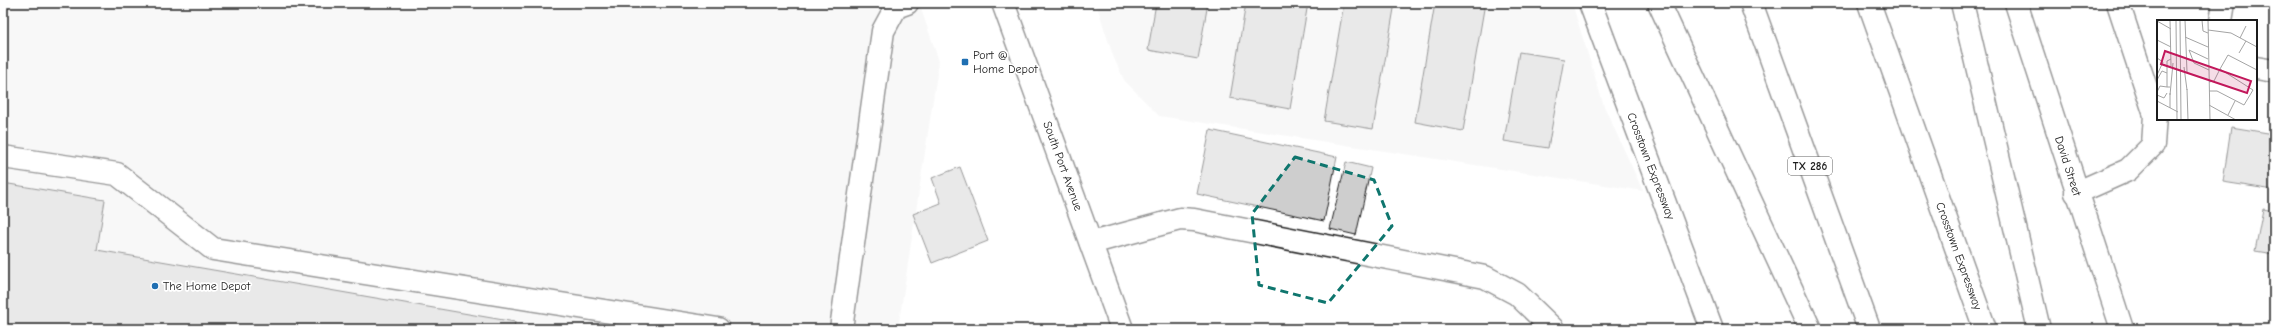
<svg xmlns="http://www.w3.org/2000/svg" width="2277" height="332" font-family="'Comic Neue',sans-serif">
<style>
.built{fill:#f0f0f0}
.building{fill:#cecece;stroke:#1c1c1c}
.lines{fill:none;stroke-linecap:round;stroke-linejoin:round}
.minor-casing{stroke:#1c1c1c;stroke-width:25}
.major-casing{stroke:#1c1c1c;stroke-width:25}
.highway-casing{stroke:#1c1c1c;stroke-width:25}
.minor{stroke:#fff;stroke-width:22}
.major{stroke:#fff;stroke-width:22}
.highway{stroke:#fff;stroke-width:22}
.marked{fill:none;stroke:#0f766e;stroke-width:3;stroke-dasharray:8 5;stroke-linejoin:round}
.poi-dot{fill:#1f6fb2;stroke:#fff;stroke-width:1.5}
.labels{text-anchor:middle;stroke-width:3.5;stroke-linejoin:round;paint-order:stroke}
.shield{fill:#fff;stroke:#606060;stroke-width:1}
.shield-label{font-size:11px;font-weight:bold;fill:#1c1c1c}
.poi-label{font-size:12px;fill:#1c1c1c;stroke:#fff;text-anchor:start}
.street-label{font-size:12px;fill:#1c1c1c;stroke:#fff}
.inset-road{fill:none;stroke:#a4a4a4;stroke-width:1}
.view{fill:#c2185b;fill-opacity:0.15;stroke:#c2185b;stroke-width:2}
.inset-edge{fill:none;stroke:#1c1c1c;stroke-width:2}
</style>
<rect width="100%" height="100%" fill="#fff"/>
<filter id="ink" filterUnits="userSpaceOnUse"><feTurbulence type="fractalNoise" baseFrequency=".025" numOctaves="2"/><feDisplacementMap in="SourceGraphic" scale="8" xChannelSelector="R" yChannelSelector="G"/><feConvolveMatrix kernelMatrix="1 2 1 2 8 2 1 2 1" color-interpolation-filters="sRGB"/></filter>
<g filter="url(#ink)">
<path class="built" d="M3,3H919L939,61L898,329H3Z
M1096,3H1572L1604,106L1643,191L1159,116L1124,80L1113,56Z"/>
<path class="building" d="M1156,3H1208L1198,59L1148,50Z
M1246,3H1308L1290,109L1230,98Z
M1344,3H1395L1373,129L1324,121Z
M1435,3H1485L1463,131L1415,122Z
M1519,52L1564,59L1548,148L1504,141Z
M2231,127L2274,134V190L2223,182Z
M1210,130L1337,157L1324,221L1197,194Z
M1346,162L1371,168L1356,235L1330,229Z
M960,167L988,241L932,263L913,214L941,203L932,178Z
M3,183L105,200L97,250L515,322L514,329H3Z
M2263,209L2274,211V254L2255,251Z"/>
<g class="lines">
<g class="minor-casing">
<path id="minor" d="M2221,21L2224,3
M2256,68L2274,71
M3,157L117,174L213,249L718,329
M2076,193L2128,170L2153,145L2155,115L2118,3
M1091,243L1180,219L1194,220L1485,277L1517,294L1553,329
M841,329L883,31L896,7L907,3"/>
</g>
<g class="major-casing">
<path id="major" d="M1003,3L1122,329
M1590,3L1712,329
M2016,3L2122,329"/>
</g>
<g class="highway-casing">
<path id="highway" d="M1659,3L1810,329
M1751,3L1869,329
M1869,3L1985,329
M1962,3L2039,329"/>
</g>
<use href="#minor" class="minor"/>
<use href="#major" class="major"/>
<use href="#highway" class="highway"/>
</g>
</g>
<path d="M0 0H2277V332H0ZM1295,157L1374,180L1392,226L1328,303L1259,285L1252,214Z" fill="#fff" fill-opacity=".55" fill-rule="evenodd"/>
<path class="marked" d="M1295,157L1374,180L1392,226L1328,303L1259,285L1252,214Z"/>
<g class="poi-dot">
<rect x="961" y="58" width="8" height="8" rx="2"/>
<circle cx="155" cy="286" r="4"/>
</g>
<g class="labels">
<rect class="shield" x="1788" y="157" width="44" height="18" rx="3"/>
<g class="shield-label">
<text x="1810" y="170">TX 286</text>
</g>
<g class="poi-label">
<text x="973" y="59">Port @<tspan x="973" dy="14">Home Depot</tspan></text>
<text x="163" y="290">The Home Depot</text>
</g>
<g class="street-label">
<text transform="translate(1063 166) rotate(70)" y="4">South Port Avenue</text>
<text transform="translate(1651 166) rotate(69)" y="4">Crosstown Expressway</text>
<text transform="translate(2068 166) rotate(72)" y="4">David Street</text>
<text transform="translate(1959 256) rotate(70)" y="4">Crosstown Expressway</text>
</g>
</g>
<g transform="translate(2157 20)">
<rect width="100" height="100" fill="#fff"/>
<path class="inset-road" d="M13,0L14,46M19,0L20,100M23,0L24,100M28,0L30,52M45,0L46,11L51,13M51,0L53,100M0,1L14,9M51,10L74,13L100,27M28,17L51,27M83,18L89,6M0,20L14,27M82,33L89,21M0,38L6,42L0,55M51,39L32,30L37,43L52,50M27,47L30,70M63,49L71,35L100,50M0,60L5,51L10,53M52,62L57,61L63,49L96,70L87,85L60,71H52M13,67H10V41L14,39M30,69L31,100M0,72L3,66L10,67M13,73V88M0,75L7,78L10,73M13,75L16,43M0,81L21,92M52,85L79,100M71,95L78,81"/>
<path class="view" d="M8,31L94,61L90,73L4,44Z"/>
<rect width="100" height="100" class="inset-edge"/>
</g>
<rect width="2277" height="332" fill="none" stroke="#fff" stroke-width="16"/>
<rect x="8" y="8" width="2261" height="316" fill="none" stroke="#1c1c1c" stroke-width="1.5" filter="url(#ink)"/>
</svg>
